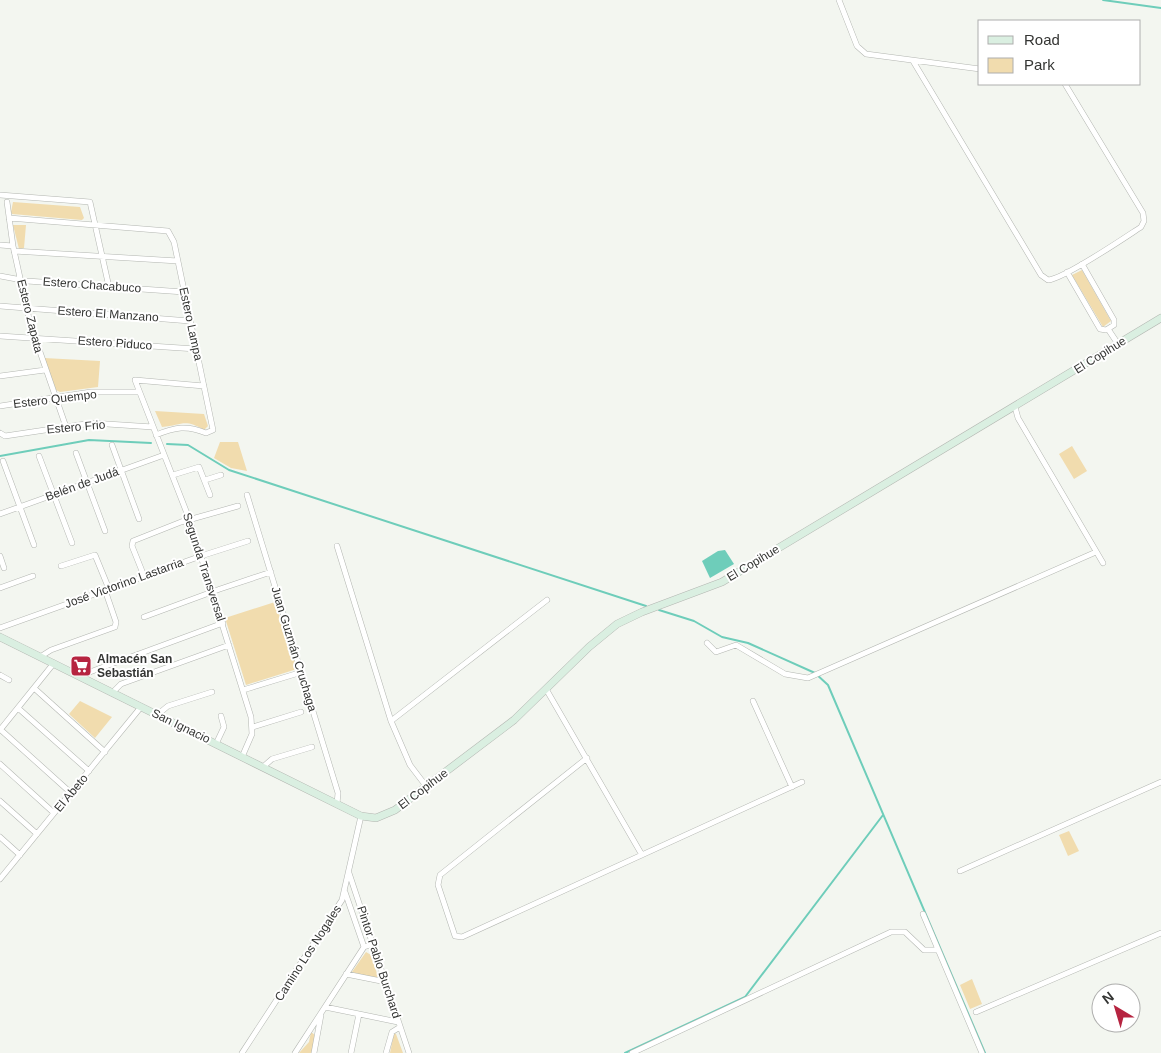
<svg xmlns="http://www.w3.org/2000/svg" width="1161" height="1053" font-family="Helvetica,sans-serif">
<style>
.green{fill:#f1dcae}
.water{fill:#6ecdba}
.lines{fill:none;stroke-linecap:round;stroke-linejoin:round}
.stream{stroke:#6ecdba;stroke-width:2}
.street-casing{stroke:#b3b6b1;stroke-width:6}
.secondary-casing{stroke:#b3b6b1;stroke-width:8}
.street{stroke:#fff;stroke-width:5}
.secondary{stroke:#daefe1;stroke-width:7}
.labels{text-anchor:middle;stroke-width:4;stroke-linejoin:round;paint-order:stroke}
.street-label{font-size:12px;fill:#343533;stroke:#fff}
.poi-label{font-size:12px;font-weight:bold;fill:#343533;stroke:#fff;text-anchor:start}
</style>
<rect width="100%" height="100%" fill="#f3f6f0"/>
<path class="green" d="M13,202L80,207L84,218L82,220L12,214L11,212Z
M13,225H26L24,248L19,249Z
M1082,270L1111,321L1103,327L1072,275Z
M44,358L100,361L98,387L60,392L56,390Z
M155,411L204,414L208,426L204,430C185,418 182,425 162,427Z
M220,442H238L247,471L231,468L214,458Z
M1072,446L1087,471L1074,479L1059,454Z
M275,602L297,669L246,685L225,618Z
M80,701L112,717L95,738L69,714Z
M1069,831L1079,851L1068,856L1059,835Z
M366,952L371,955L379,980L352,972Z
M972,979L982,1004L970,1009L960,985Z
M311,1032L316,1036L312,1053H299L309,1042Z
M394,1033L396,1034L403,1053H390Z"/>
<path class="water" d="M725,550L734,564L710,578L702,561L718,551Z"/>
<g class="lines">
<path class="stream" d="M1103,0L1161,8
M167,444L188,445L229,470L646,606
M0,456L89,440L151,443
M659,610L694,621L722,637L748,643L815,673L828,685L985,1053
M625,1053L745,997L883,815"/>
<g class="street-casing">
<path id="street" d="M839,0L857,46L866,54L980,69
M913,61L1041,275L1048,280C1064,279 1124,238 1141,227L1144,221L1143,213L1065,84
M0,195L90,202L109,287
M7,202L13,246L30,323L66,427
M9,218L168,231L174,242L213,430L206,433C187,425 175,427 156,435
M0,245L13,246
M14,251L178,261
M1067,272L1100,329L1106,330L1114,325V320L1082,264
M0,276L27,281L184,292
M0,306L190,321
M1108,329L1118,344
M0,336L196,349
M0,376L45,370
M204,386L135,380L190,521L251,717L252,734L242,757
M0,406L91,392H139
M1015,407L1018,418L1103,563
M0,433L5,436L92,423L153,427
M112,445L139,519
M76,453L105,531
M39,456L72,543
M3,461L34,545
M173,475L199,467L210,495
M205,480L221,475
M247,495L338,793L337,804
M0,514L164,455
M337,546L391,721L410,765L426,786
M0,556L4,568
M61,566L95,555L109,589
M144,576L132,546L133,541L181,522L238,506
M0,588L33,576
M144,617L220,589L271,572
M0,628L201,556L248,541
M707,643L716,652L736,645L785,674L808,678L1096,552
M40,657L51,650L115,627L116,622L105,590
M0,675L9,680
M79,676L223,623
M34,688L105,752
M546,689L642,855
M243,690L302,672
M112,693L121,684L229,645
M753,701L792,787
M18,708L89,771
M157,715L168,706L212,692
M391,721L547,600
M253,727L301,712
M0,730L54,663
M1,730L71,793
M216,744L224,727L221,716
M587,758L440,875L438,885L455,936L462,937L802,782
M0,764L54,813
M263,767L272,759L312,747
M0,801L37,834
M0,837L20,855
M960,871L1161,782
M349,873L409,1053
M0,879L141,707
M345,892L364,947
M923,914L982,1053
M346,974L386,982
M325,1007L398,1022
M976,1012L1161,933
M242,1053L342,900L361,816
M295,1053L364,947L373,944
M314,1053L321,1015
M351,1053L359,1014
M386,1053L392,1032L400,1027
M632,1053L891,932H905L924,950H938"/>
</g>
<g class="secondary-casing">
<path id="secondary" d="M0,637L361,816L376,818L395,810L514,720L589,647L617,624L642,612L722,582L1161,318"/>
</g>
<use href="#street" class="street"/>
<use href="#secondary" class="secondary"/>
</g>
<defs>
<g id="supermarket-square" transform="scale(1.125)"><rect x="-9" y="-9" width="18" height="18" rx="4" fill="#b62440" stroke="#fff"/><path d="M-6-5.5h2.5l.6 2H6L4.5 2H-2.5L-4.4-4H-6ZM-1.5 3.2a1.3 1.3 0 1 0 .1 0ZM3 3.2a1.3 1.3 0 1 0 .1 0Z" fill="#fff"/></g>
</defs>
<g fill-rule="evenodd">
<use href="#supermarket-square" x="81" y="666"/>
</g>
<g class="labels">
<g class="street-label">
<text transform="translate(92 285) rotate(4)" y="4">Estero Chacabuco</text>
<text transform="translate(108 314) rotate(4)" y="4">Estero El Manzano</text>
<text transform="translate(30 316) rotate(76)" y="4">Estero Zapata</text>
<text transform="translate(191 324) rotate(78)" y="4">Estero Lampa</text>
<text transform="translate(115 343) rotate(4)" y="4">Estero Piduco</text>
<text transform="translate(1100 355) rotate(-32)" y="4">El Copihue</text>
<text transform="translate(55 399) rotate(-7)" y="4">Estero Quempo</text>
<text transform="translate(76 427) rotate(-5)" y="4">Estero Frio</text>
<text transform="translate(82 484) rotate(-20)" y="4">Belén de Judá</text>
<text transform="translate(753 563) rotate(-31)" y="4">El Copihue</text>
<text transform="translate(204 567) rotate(72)" y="4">Segunda Transversal</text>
<text transform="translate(124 583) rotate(-20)" y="4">José Victorino Lastarria</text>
<text transform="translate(294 649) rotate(73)" y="4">Juan Guzmán Cruchaga</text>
<text transform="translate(181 726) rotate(26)" y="4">San Ignacio</text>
<text transform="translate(423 789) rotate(-37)" y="4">El Copihue</text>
<text transform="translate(71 793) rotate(-50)" y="4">El Abeto</text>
<text transform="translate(308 953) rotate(-57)" y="4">Camino Los Nogales</text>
<text transform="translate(379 962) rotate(72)" y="4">Pintor Pablo Burchard</text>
</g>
<g class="poi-label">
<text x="97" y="663">Almacén San<tspan x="97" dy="14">Sebastián</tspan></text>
</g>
</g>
<rect x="978" y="20" width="162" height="65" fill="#ffffff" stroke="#aeaead"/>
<rect x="988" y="36" width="25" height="8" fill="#daefe1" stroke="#aeaead"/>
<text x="1024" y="45" font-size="15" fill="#343533">Road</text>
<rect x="988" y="58" width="25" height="15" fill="#f1dcae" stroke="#aeaead"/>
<text x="1024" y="70" font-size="15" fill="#343533">Park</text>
<g transform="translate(1116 1008) rotate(322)"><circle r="24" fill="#ffffff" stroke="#aeaead"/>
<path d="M0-4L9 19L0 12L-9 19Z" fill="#b62440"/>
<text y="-8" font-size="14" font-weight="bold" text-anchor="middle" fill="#343533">N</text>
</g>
</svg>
